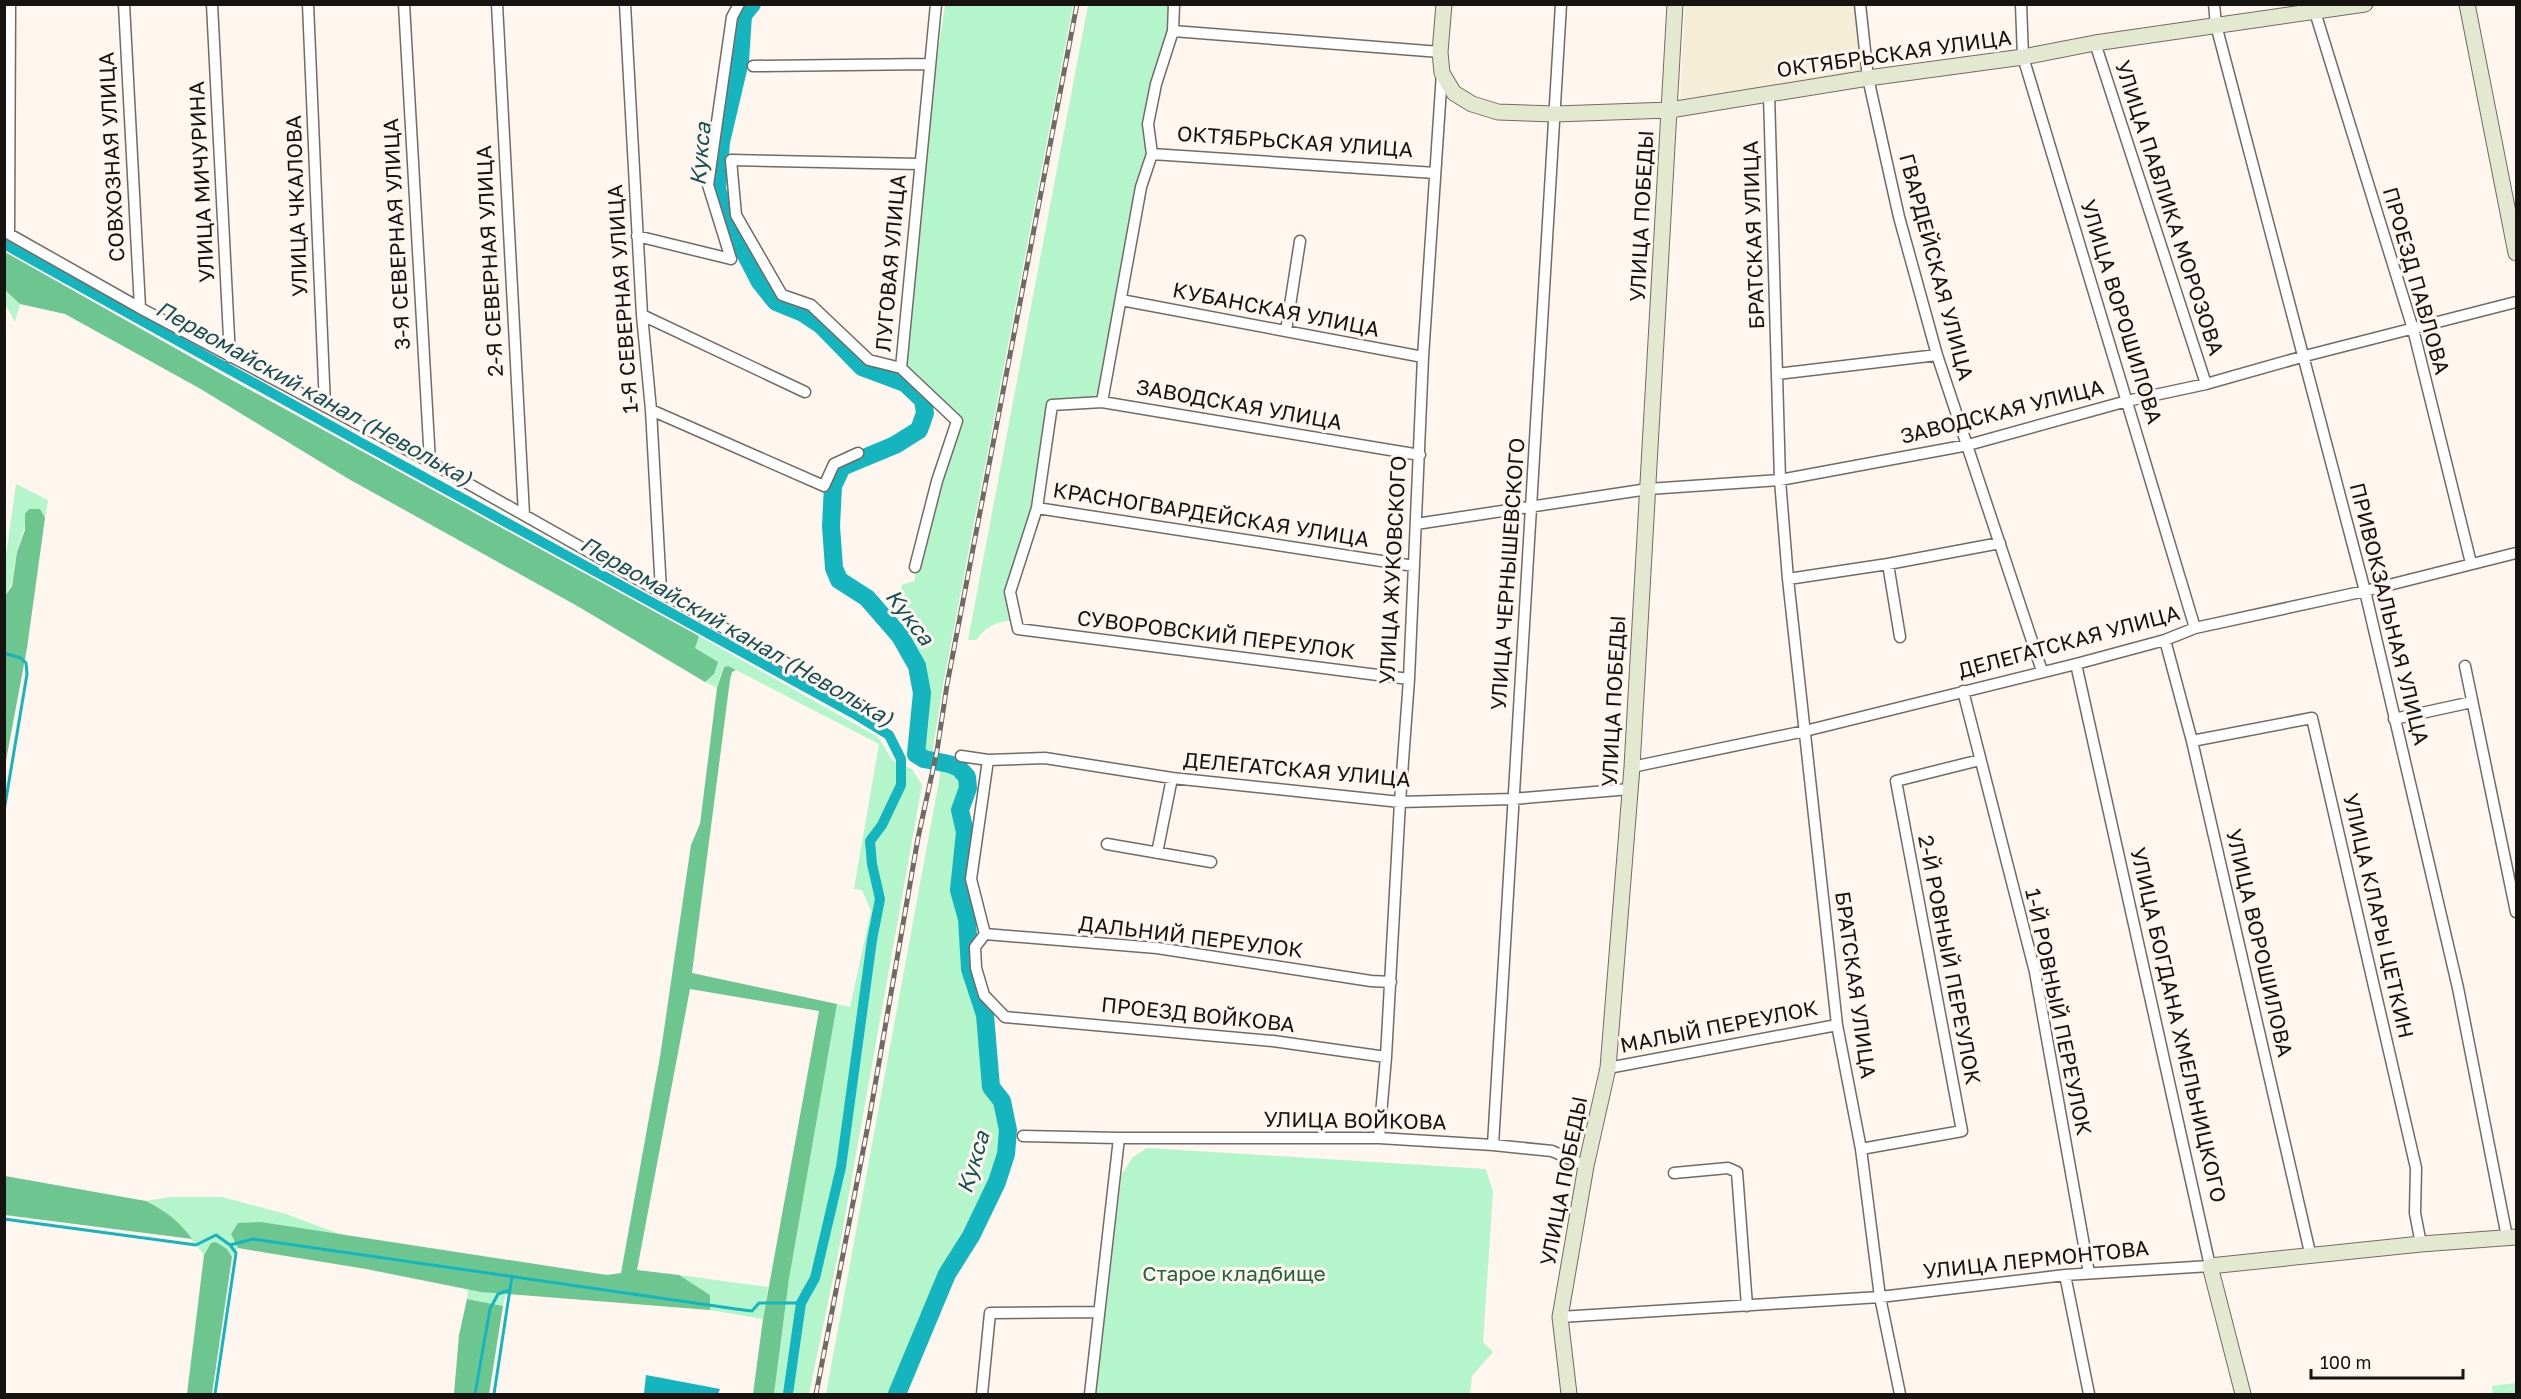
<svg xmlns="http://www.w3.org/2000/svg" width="2521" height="1399" font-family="'Golos Text',sans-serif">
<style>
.commercial{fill:#f6edd7}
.green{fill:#b5f5cc}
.forest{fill:#6dc690}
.water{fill:#14b5be}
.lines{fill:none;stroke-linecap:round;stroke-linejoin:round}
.stream{stroke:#14b5be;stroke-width:3}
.canal{stroke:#14b5be;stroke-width:10}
.river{stroke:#14b5be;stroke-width:18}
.street-casing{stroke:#736b63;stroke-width:13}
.secondary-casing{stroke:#736b63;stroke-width:17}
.street{stroke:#fff;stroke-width:10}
.secondary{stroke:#e3e8d0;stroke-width:15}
.rail-casing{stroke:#6f6a66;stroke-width:5}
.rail{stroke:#fef6ef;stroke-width:3;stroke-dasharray:9;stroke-linecap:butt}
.labels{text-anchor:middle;stroke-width:6;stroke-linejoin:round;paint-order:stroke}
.street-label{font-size:21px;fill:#161310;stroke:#fef6ef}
.park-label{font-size:21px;fill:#21623f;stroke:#fef6ef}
.water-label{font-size:22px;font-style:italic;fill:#155054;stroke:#fef6ef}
</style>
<rect width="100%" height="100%" fill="#fef6ef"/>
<path class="commercial" d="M1685,5H1854L1862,72L1680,99Z"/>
<path class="green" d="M945,5H1073L943,685L932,755L919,748L925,677L912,648L893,621L902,585L914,581L927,537L939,480L959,423L958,414L906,365L932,93Z
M1088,5H1170L1168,30L1152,84L1148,153L1140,170L1136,188L1099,398L1051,401L1045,412C1042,442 1041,480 1033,509C1020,553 1001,573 1011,621C994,622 987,627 976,640H968Z
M5,290L20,304L15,322L5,304Z
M16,484L48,500L45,518L40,509L25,514C26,531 21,536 17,551C13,568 15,582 5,596V563Z
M699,636L878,737L893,761L912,769L922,785L840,1244L809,1394H774L789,1279L837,1004L850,1007L871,911L862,890L854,889L879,744L728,666L723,667L717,688L705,682L714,674L694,649Z
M941,770L959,778L965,786L957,808L961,835L954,890L964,921L966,972L973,984L981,1017L987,1085L998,1103L1005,1130L1003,1153L994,1180L943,1273L893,1394H826Z
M1147,1148L1486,1169L1493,1192L1483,1342L1493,1352L1472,1376L1470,1394H1093L1122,1174L1133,1157Z
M170,1197H222L286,1214L345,1236L261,1222L231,1234L238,1248L232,1257L227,1249L211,1243L204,1255C185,1231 175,1215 146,1201Z
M679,1275L768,1287L763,1319L710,1310V1295Z
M468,1289L506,1294L503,1306L467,1299Z
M2516,1383V1394H2493L2492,1386Z"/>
<path class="forest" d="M5,252L221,374L699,636L695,648L718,662L714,674L705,682L579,607L347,478L199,388L65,314L20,304L5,290Z
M29,509H40L45,518L27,648L5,766V596L12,586L17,552L25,530V514Z
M728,666L736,670L732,672L730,680L692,973L837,1004L789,1279L774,1394H753L763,1319L819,1011L690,989L637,1270L679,1275L710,1295V1310L481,1292L366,1269L238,1248L231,1234L238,1223L261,1222L607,1275L621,1273L660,1057L691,845L700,824L717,688L724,667Z
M5,1176L146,1201C166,1211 179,1221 192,1239L5,1215Z
M216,1242L227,1249L232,1257L212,1394H187L204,1255L211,1243Z
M467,1299L503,1306L489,1394H454L459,1335Z"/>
<path class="water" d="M646,1375L720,1389L718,1394H644Z"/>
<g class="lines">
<path class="stream" d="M4,653L21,658L26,663L27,674L4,811
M4,1219L196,1245L216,1235L230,1245L236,1253L215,1394
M230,1245L253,1239L736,1309L752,1311L759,1303H801
M475,1394L490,1309L498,1294L510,1290
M494,1394L512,1276"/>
<path class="canal" d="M4,244L360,442L853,713L889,735L901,759V785L882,825L870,841L872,864L880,899L872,940L841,1167L815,1278L801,1303L788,1394"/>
<path class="river" d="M752,4L743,15L740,61L721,142L717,190L734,232L760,282L776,302L803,313L821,325L862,367L905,383L923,400L925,413L919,430L895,445L842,467L833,486L831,526L834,568L839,580L867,598L900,636L917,666L922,693L916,754L924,759L949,764L959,768L967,777L968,788L960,810L965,832L959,890L967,919L970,969L985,1015L991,1087L1002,1101L1008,1130L1006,1154L997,1182L971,1236L947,1274L897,1394"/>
<g class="street-casing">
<path id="street" d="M10,4L9,234L140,308L430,462L885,719
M124,4L140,308
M212,4L230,357
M308,4L325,406
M404,4L430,462
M497,4L524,515
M625,4L642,315L651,410L661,591
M1860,4L1868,78L1899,217L1937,355L2042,671
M2021,4L2023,57L2195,628
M2214,4L2216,25L2365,591L2458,988L2507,1237
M2315,12L2413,329L2471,563
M1173,31L1440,52
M2095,43L2206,384
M753,66L929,64
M1769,94L1780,480L1788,579L1837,1025L1861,1149L1880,1297L1900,1394
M1152,154L1435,173
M637,236L731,259
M731,259L708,185L732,17L739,4
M1121,300L1423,357
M642,315L805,392
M1286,331L1300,241
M901,368L869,360L811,305L782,295L736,215L731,160L919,164
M1777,374L1937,355
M1102,402L1141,187L1152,154L1148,124L1156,84L1173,31L1174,4
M651,410L824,486L834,464L858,453
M1037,508L1414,566
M1416,524L1648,489L1780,480L1968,445L2127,401L2206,384L2305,356L2516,302
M1888,564L1900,637
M915,567L937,481L957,421L901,368L936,4
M1788,579L1888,564L2000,543
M2165,640L2192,741L2311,1257
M2465,666L2516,912
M1409,679L1018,629L1010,592L1037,508L1052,405L1102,402L1420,455
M1963,691L2035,972L2089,1273
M2394,719L2472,702
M2192,741L2312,718L2416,1168L2415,1213L2421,1244
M961,756L988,760L1045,758L1172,778L1400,802L1513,799L1630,789
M988,760L971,879L985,934L975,947L976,968L984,995L1005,1017L1273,1041L1386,1057
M1632,767L1805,731L2076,664L2165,640L2195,628L2365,591L2516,553
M1107,844L1211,862
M1157,853L1172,778
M985,934L1157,948L1371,981L1391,982
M1608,1068L1837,1025
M1023,1136L1119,1138
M1379,1138L1386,1057L1400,802L1409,679L1423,357L1442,73
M1493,1145L1561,4
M1861,1149L1962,1131L1896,781L1980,760
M1674,1173L1728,1168L1737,1172L1747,1306
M2065,1275L2089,1394
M1560,1317L1880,1297L2065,1275L2210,1266L2076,664
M982,1394L990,1313L1099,1312
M1090,1394L1119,1138H1379L1493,1145L1552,1151L1586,1166"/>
</g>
<g class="secondary-casing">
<path id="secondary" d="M1444,4L1440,52L1442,73L1454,93L1472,104L1498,112L1555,114L1670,110L1868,78L2023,57L2095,43L2365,4
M2467,4L2516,253
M1569,1394L1560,1317L1586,1166L1608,1068L1632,767L1675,4
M2243,1394L2210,1266L2421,1244L2516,1237"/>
</g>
<use href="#street" class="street"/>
<use href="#secondary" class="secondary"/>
<g class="rail-casing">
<path id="rail" d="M816,1394L869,1120L918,838L937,751L947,685L1077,4"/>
</g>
<use href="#rail" class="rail"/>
</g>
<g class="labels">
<g class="street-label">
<text transform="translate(1894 54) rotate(-8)" y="7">ОКТЯБРЬСКАЯ УЛИЦА</text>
<text transform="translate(1295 142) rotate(4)" y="7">ОКТЯБРЬСКАЯ УЛИЦА</text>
<text transform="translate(112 157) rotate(-93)" y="7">СОВХОЗНАЯ УЛИЦА</text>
<text transform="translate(202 182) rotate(-93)" y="7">УЛИЦА МИЧУРИНА</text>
<text transform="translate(297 206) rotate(-92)" y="7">УЛИЦА ЧКАЛОВА</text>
<text transform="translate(2169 208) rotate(72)" y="7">УЛИЦА ПАВЛИКА МОРОЗОВА</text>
<text transform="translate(1642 216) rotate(-87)" y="7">УЛИЦА ПОБЕДЫ</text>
<text transform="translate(397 234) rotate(-93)" y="7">3-Я СЕВЕРНАЯ УЛИЦА</text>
<text transform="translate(1754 235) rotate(-92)" y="7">БРАТСКАЯ УЛИЦА</text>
<text transform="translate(490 261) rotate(-93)" y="7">2-Я СЕВЕРНАЯ УЛИЦА</text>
<text transform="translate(891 263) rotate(-85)" y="7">ЛУГОВАЯ УЛИЦА</text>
<text transform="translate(1936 267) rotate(75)" y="7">ГВАРДЕЙСКАЯ УЛИЦА</text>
<text transform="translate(2416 281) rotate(74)" y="7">ПРОЕЗД ПАВЛОВА</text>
<text transform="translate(623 299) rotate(-94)" y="7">1-Я СЕВЕРНАЯ УЛИЦА</text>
<text transform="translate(1276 310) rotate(11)" y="7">КУБАНСКАЯ УЛИЦА</text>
<text transform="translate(2121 312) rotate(73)" y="7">УЛИЦА ВОРОШИЛОВА</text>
<text transform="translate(1239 405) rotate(10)" y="7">ЗАВОДСКАЯ УЛИЦА</text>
<text transform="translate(2002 412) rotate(-14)" y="7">ЗАВОДСКАЯ УЛИЦА</text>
<text transform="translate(1211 515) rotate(9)" y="7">КРАСНОГВАРДЕЙСКАЯ УЛИЦА</text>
<text transform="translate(1393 570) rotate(-87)" y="7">УЛИЦА ЖУКОВСКОГО</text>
<text transform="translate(1508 574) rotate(-86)" y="7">УЛИЦА ЧЕРНЫШЕВСКОГО</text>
<text transform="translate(2389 614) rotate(76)" y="7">ПРИВОКЗАЛЬНАЯ УЛИЦА</text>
<text transform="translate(1216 635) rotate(7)" y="7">СУВОРОВСКИЙ ПЕРЕУЛОК</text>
<text transform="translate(2069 642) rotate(-15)" y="7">ДЕЛЕГАТСКАЯ УЛИЦА</text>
<text transform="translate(1614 701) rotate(-87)" y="7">УЛИЦА ПОБЕДЫ</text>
<text transform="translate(1297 770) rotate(5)" y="7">ДЕЛЕГАТСКАЯ УЛИЦА</text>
<text transform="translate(2378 916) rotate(77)" y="7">УЛИЦА КЛАРЫ ЦЕТКИН</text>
<text transform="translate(1191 937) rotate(7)" y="7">ДАЛЬНИЙ ПЕРЕУЛОК</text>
<text transform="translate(2259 943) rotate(77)" y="7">УЛИЦА ВОРОШИЛОВА</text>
<text transform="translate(1949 960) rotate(79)" y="7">2-Й РОВНЫЙ ПЕРЕУЛОК</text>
<text transform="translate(1855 985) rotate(82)" y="7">БРАТСКАЯ УЛИЦА</text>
<text transform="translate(2058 1012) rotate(78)" y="7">1-Й РОВНЫЙ ПЕРЕУЛОК</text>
<text transform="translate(1198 1015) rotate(6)" y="7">ПРОЕЗД ВОЙКОВА</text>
<text transform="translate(2178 1025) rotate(77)" y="7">УЛИЦА БОГДАНА ХМЕЛЬНИЦКОГО</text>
<text transform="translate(1719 1027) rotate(-11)" y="7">МАЛЫЙ ПЕРЕУЛОК</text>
<text transform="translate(1355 1121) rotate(1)" y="7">УЛИЦА ВОЙКОВА</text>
<text transform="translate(1564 1181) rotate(-79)" y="7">УЛИЦА ПОБЕДЫ</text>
<text transform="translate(2036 1260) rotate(-6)" y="7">УЛИЦА ЛЕРМОНТОВА</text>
</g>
<g class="park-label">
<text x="1234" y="1281">Старое кладбище</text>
</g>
<g class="water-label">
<text transform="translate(700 154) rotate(-85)" y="8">Кукса</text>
<text transform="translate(314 393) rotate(29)" y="8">Первомайский канал (Неволька)</text>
<text transform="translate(910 617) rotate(53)" y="8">Кукса</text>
<text transform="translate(737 631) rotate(30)" y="8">Первомайский канал (Неволька)</text>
<text transform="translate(973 1162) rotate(-73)" y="8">Кукса</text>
</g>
</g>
<rect width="2521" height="1399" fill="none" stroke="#161310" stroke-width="12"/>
<path d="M2311 1369v9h152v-9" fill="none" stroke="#161310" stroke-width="3"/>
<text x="2320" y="1369" font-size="18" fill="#161310" stroke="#fef6ef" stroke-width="4.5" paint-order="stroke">100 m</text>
</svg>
